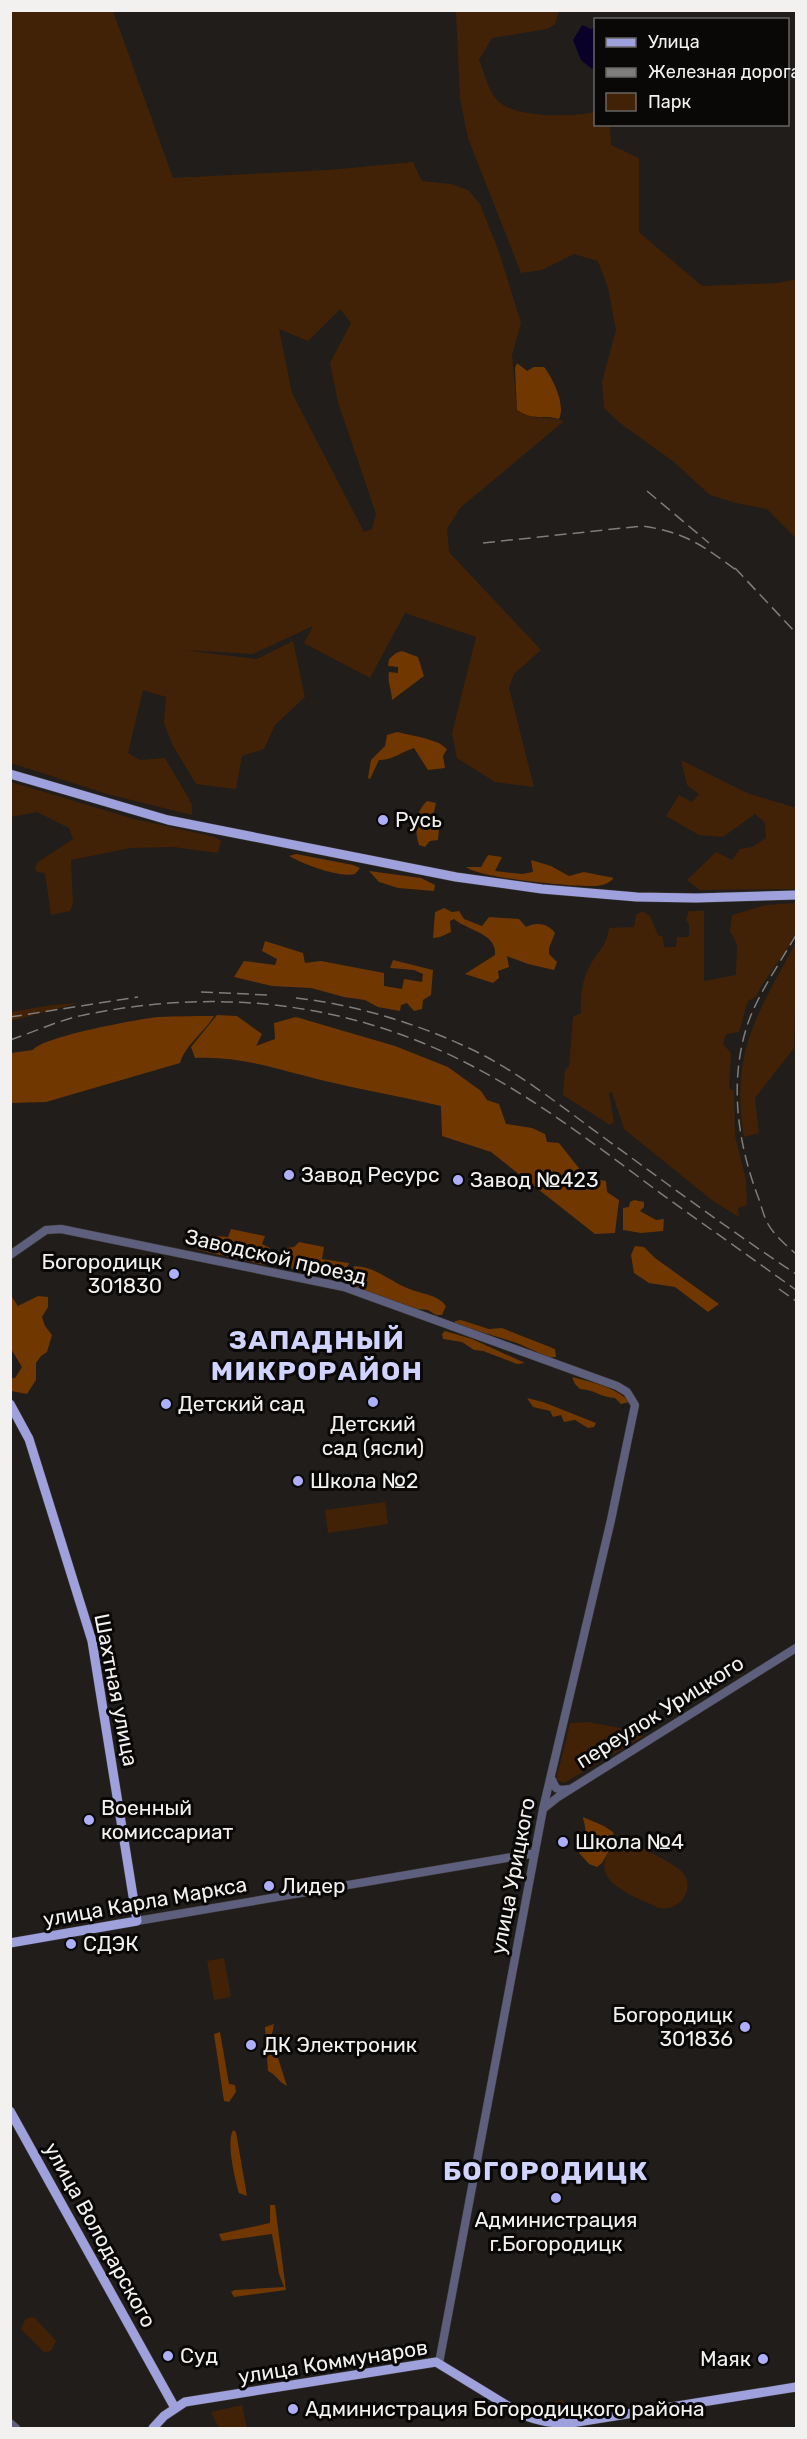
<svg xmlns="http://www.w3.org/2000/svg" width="807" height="2439" font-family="Rubik,sans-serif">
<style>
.green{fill:#422207;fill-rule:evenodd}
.forest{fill:#713700}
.water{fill:#090129}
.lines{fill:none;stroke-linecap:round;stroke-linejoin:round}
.minor-casing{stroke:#3e3b39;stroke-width:9}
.major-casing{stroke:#3e3b39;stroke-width:10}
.minor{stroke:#5e5f7c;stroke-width:8}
.major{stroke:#9fa1dc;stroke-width:9}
.rail{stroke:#7f7d7b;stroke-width:1.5;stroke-dasharray:12 6;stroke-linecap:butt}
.poi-dot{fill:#adaffb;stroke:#090807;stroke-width:2}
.labels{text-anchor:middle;stroke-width:6;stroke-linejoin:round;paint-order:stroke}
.poi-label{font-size:21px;fill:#f3f1f0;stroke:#090807;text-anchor:start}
.street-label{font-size:21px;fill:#f3f1f0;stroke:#090807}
.district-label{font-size:27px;font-weight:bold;letter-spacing:1.5px;fill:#d0d3fe;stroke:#090807}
</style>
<rect width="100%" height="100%" fill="#201d1b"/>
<path class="green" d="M12,10L113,11L173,178L329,170L413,162L422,181L451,184L468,190L480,204L499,252L521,323L512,355L517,410C536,422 543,415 564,421L460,508L447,529L449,552L541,650L514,674L509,688L534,787L495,782L457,758L452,733L476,637L405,613L370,678L304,643L313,626L253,654L183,650L257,659L293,641L305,697L275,725L264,749L242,756L236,789L196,784L172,744L164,723L166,697L143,690L128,753L140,760L165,758L192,804V815L107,794L11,763V12ZM340,309L351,323L330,363L338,402L376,514L372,529L364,532L292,393L279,329L308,341Z
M456,11H559L555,24L547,29L492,38L479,60C484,72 488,89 496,99C512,119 573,117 595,112L596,124L610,125L611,145L639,158V232L702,286L779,283L796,279V538L767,509L736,503L710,495L674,462L620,423L604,408L602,382L616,330L608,288L598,261L574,254L542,270L521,273L468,138L460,99Z
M681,760L747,793L796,808V889L700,890L687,880L716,852L732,860L740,849L752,847L766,838L765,823L755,814L723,837L699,835L666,816L679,795L692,802L699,794L687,785Z
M11,782L134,819L215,837L221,841L218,853L173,847L131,848L71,860L73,904L70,911L51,915L45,873L37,872L35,868L38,862L73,839L69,828L37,812L11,817Z
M796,903C797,911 799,923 796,931C787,956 766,973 756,997L748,1001L739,1032L726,1034L723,1044L731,1053L729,1088L734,1091L735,1136L746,1180L747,1205L738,1208L739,1217L713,1201L624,1129L612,1092L609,1093L614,1122L610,1125L563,1095L565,1070L569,1066L573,1017L581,1013C580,995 582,978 592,962C601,948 606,946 609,928L634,927L636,915L642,911L650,916L658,935L663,937L664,947H676L677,937H689V924L686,920L689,911H704V981L736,975L737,944L730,931L732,915L766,905Z
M796,942L794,1048L755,1098L759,1133L744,1137C730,1050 758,1014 796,942Z
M79,1003L11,1021V1012L52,1005Z
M385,1502L388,1524L328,1533L325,1510Z
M588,1722L620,1728L644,1736L564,1783L556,1780L570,1723Z
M621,1843C624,1843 627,1843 630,1843C639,1845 678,1866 683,1873C696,1890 679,1912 659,1908C640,1898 598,1886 605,1860C607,1851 613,1847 621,1843Z
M224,1958L231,1997L214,2000L207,1961Z
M30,2317L35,2318L56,2341L51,2351L44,2352L21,2329L25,2320Z
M563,2400L566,2417L537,2416L527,2408Z
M242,2405L247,2428H219L211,2412Z"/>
<path class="forest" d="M517,363L527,371L534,367H544C553,378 566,406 559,419C540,414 537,422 517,410L515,368Z
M402,651L418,657L424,676L392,700C392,690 387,683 389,672L398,673V667L388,666L389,659L396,653Z
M397,732L424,738L439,743L447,749L443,756L445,768L428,770L414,748C401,752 393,760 379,760L370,779L368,778L371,760L385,746L387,735Z
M427,801L436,803L432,821L439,829L438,840L430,841L425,847L419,845C414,830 415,812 427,801Z
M296,854L353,865L360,868L355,874C339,878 303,864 289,856Z
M488,855L502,857L495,871L522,874L533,872L531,860L551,866L569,876L584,872L614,878C608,884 602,886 593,886C573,887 479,878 466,867H481Z
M369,871L421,878L435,885L434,891L398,888L379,882Z
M444,908L452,912L459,911L464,919L482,926L489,917L519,919L526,927C536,922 548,923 555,933L549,948V954L557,962L554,970L528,964L507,956L509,967L498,971L499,978L493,983L465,974L495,955C497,933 468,931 454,919L450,921L451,932L440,937L433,938L435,912Z
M265,941L303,953L305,963L321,961L384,973V986L402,989L404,979L422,982L423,974L414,970L390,968L393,960L433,970L431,995L423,1000L422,1009L414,1011L407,1003L401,1005L400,1011L378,1007L365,1000L344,997L311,988L272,986L234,977L244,961L275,965L277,959L262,951Z
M217,1015L237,1016L262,1034L256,1046L275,1039L274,1023L296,1017L395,1046L448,1067L481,1091L487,1100L499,1104L506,1124L532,1128L545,1134L547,1142L559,1143L586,1177L606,1181L607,1192L619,1200L615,1233L595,1234L491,1152L442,1136L441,1106C403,1097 363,1090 325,1081C280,1070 242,1056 195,1058L191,1047Z
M214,1016C204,1033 186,1044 180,1063L46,1102L11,1103V1053L33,1050C42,1037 137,1019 158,1017C176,1016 195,1016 214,1016Z
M634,1200L644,1202V1207L640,1211L656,1220L664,1219L663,1231L641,1233L623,1230V1208L629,1207L630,1202Z
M231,1229L265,1236L262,1244L270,1248L265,1265L198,1250L192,1243L197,1234L228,1237Z
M299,1242L324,1247L322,1259L349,1263L343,1280L286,1267L281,1264L285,1248L294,1247Z
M635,1246L644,1247L655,1258L719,1304L708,1312L675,1287L649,1283L634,1273L631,1255Z
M354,1266C374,1266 390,1281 407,1288C420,1294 438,1294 446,1306L442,1315H436L428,1310L417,1309L347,1284Z
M10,1287L12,1297L18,1306L38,1296L48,1297V1307L42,1317L45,1326L52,1335L47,1352L41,1356L36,1363V1380L27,1394L11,1391V1378H15L22,1367L11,1349Z
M461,1320L489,1329L502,1328L555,1349L556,1357H548L517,1343L455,1324V1321Z
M445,1331L472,1339L525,1363L517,1364L483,1351L474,1350L462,1342L443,1339L442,1334Z
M572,1377C592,1382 615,1387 630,1402L621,1404L615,1398C602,1398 593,1389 580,1389L575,1384Z
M527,1398L543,1402L596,1423L594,1427L588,1428L575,1420L564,1422L561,1415L553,1417L550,1411L533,1407Z
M583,1817L604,1826L613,1832L615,1840L602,1863L597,1867L589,1864L579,1853C583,1846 587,1834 585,1827C585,1823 583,1821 583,1817Z
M274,2024L272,2034L278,2041L276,2052L287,2086C278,2082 277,2075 268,2071L265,2027Z
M220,2032L229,2084L235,2085L236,2092L229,2102L224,2101L214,2034Z
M233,2130L236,2132L247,2196L239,2193C235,2179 226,2142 233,2130Z
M270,2205H275L286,2290L234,2297L231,2292L235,2290L284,2287L279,2274L272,2234L222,2241L219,2234L270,2223Z"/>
<path class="water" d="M582,25L591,29L595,27V66L592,69L581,60L573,40Z"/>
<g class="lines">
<g class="minor-casing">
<path id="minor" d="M10,1255L46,1230L61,1229L344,1287L617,1386L627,1392L635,1405L611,1520L543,1809L439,2363
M551,1778L556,1788L561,1790L570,1789
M543,1809L558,1797L796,1648
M137,1921L530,1854L534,1855
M10,2423L16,2428"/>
</g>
<g class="major-casing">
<path id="major" d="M10,774L168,820L456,877L542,889L637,897L696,898L796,895
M10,1404L29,1439L92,1641L137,1921L10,1943
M10,2111L175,2408
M153,2428L164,2416L185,2402L436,2362L521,2414C539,2422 552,2423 571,2423L796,2387"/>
</g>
<use href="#minor" class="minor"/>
<use href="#major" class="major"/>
<path class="rail" d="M647,491L709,543
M483,543L642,526C686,532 705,547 740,573
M735,568L796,633
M796,935C780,963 759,992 748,1023C729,1079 737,1140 757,1194C761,1204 763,1215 768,1224C774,1235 787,1246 796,1254
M201,992L269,995
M296,998C359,1005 426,1026 483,1055C530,1080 571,1114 614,1145C674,1189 734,1233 796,1274
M10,1017L138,997
M10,1040C34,1032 59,1020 84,1015C220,987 352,1002 476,1068C538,1101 596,1145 652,1187C700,1222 749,1256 796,1290
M779,1289L796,1301"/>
</g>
<g class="poi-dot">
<circle cx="383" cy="820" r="6"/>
<circle cx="289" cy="1175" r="6"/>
<circle cx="458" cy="1180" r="6"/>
<circle cx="174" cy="1274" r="6"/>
<circle cx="373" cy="1402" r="6"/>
<circle cx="166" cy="1404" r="6"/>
<circle cx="298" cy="1481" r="6"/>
<circle cx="89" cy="1820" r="6"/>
<circle cx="563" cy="1842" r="6"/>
<circle cx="269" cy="1886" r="6"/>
<circle cx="71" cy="1944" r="6"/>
<circle cx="745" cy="2027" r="6"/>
<circle cx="251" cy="2045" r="6"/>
<circle cx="556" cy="2198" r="6"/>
<circle cx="168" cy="2356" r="6"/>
<circle cx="763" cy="2359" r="6"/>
<circle cx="293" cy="2409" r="6"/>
</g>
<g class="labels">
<g class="poi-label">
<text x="395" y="827">Русь</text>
<text x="301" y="1182">Завод Ресурс</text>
<text x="470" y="1187">Завод №423</text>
<text x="162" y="1269" text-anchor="end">Богородицк<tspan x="162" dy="24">301830</tspan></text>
<text x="178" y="1411">Детский сад</text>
<text x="373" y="1431" text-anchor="middle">Детский<tspan x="373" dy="24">сад (ясли)</tspan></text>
<text x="310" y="1488">Школа №2</text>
<text x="101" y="1815">Военный<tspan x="101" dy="24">комиссариат</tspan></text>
<text x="575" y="1849">Школа №4</text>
<text x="281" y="1893">Лидер</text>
<text x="83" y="1951">СДЭК</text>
<text x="733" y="2022" text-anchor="end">Богородицк<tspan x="733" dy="24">301836</tspan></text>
<text x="263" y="2052">ДК Электроник</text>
<text x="556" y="2227" text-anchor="middle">Администрация<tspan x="556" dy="24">г.Богородицк</tspan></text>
<text x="180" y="2363">Суд</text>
<text x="751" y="2366" text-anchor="end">Маяк</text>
<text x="305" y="2416">Администрация Богородицкого района</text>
</g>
<g class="street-label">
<text transform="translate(276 1257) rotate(13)" y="7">Заводской проезд</text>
<text transform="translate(116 1690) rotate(79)" y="7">Шахтная улица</text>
<text transform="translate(660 1712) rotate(-32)" y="7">переулок Урицкого</text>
<text transform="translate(513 1876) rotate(-79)" y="7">улица Урицкого</text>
<text transform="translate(145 1902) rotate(-10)" y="7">улица Карла Маркса</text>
<text transform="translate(100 2235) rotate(61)" y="7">улица Володарского</text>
<text transform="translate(333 2362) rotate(-9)" y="7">улица Коммунаров</text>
</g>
<g class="district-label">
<text x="317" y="1349">ЗАПАДНЫЙ<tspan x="317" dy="31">МИКРОРАЙОН</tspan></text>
<text x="546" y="2180">БОГОРОДИЦК</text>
</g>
</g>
<rect width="807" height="2439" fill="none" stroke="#f3f1f0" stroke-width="24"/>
<rect x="594" y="18" width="195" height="108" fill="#090807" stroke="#676564" stroke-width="1.5"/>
<rect x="606" y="38" width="30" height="9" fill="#9fa1dc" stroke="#676564" stroke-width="1.5"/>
<text x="648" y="48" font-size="18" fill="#f3f1f0">Улица</text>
<rect x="606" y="68" width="30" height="9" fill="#7f7d7b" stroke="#676564" stroke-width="1.5"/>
<text x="648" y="78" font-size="18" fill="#f3f1f0">Железная дорога</text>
<rect x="606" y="93" width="30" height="18" fill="#422207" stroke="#676564" stroke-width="1.5"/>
<text x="648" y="108" font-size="18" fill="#f3f1f0">Парк</text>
</svg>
